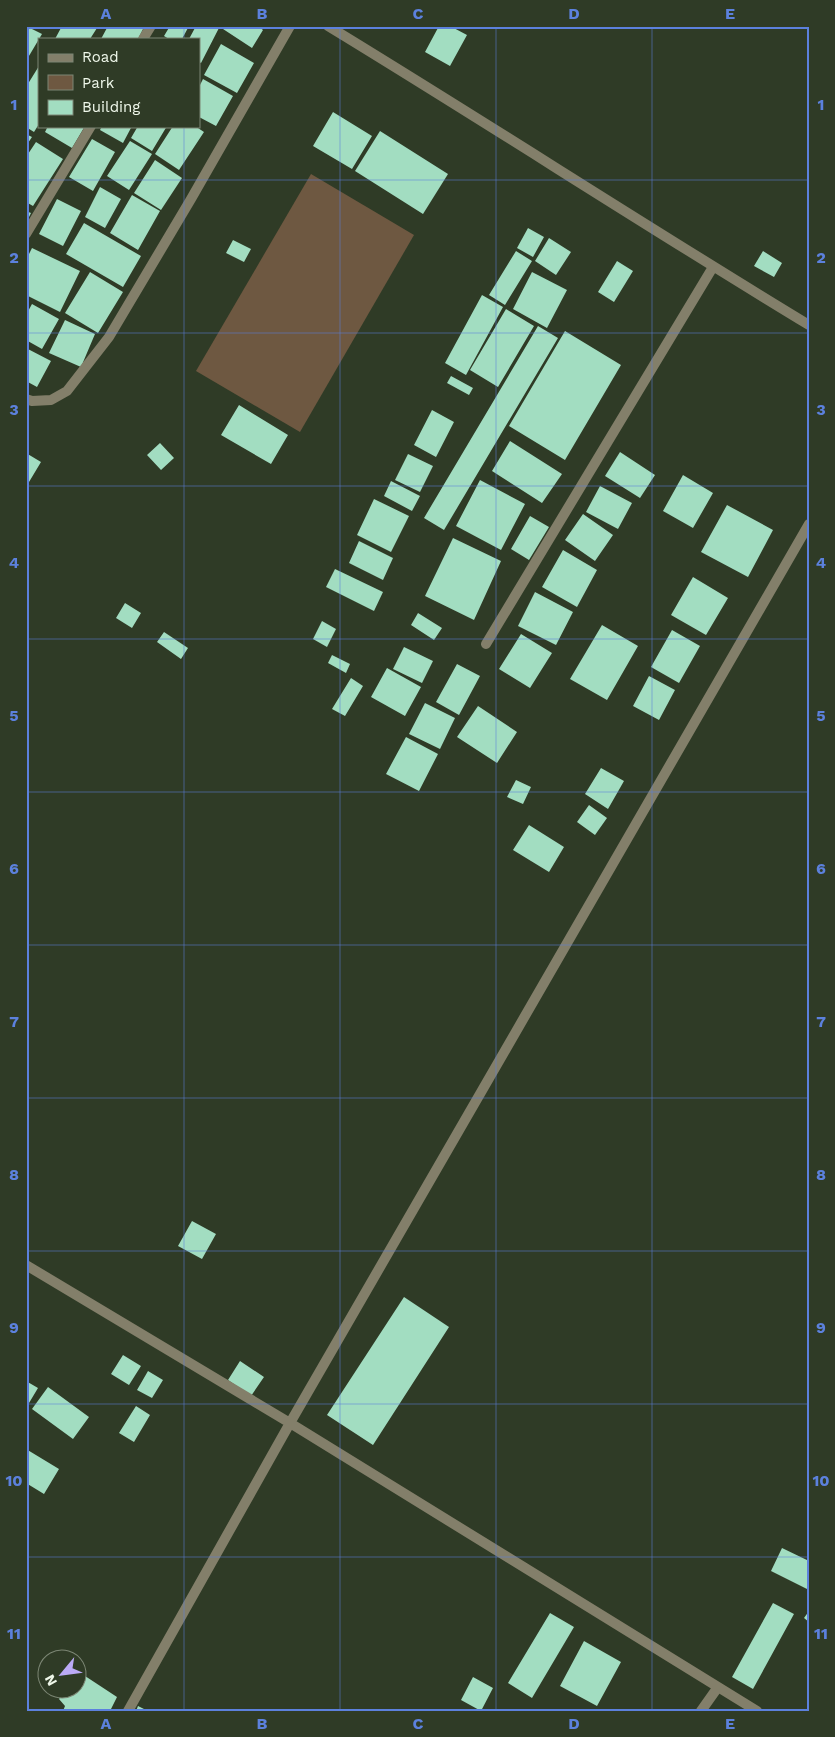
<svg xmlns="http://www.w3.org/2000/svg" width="835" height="1737" font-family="'Work Sans',sans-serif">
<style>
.green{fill:#6e5841}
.building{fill:#a2ddc1}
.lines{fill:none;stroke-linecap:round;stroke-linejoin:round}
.service{stroke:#837f6a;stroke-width:10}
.minor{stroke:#837f6a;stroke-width:10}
.tertiary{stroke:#837f6a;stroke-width:10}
.grid{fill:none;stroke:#5c81dd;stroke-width:1;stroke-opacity:0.55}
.neatline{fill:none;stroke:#5c81dd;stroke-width:2}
.grid-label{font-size:16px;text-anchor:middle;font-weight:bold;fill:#5c81dd}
</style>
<rect width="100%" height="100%" fill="#2f3b26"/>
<path class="green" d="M311,174L414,235L300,432L196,371Z"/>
<path class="building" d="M26,26L42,34L26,61Z
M62,26H94L97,28L90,39H55Z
M108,26H142L144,27L138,39H101Z
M170,26H189L182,39H169L164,36Z
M196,26H220L201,63L199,62V39H189Z
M225,26H258L263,30L252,48L223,29Z
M439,26H450L467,35L450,66L425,52Z
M221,44L254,63L237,93L204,75Z
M39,66V124L34,132L26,127V87Z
M203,79L233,96L216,126L199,117V87Z
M333,112L372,136L352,169L313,146Z
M48,126H85L72,148L45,132Z
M102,126H132L123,143L100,130Z
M138,126H167L152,151L131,138Z
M173,126H195L204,132L179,170L155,154Z
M380,131L448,174L423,214L355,171Z
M26,134L32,137L26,146Z
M92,139L115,152L93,191L69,177Z
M130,141L152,154L129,190L107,176Z
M36,142L63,159L33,206L26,202V157Z
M155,160L182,178L161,210L134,193Z
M100,187L121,199L105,228L85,217Z
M132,195L160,211L138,250L110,233Z
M57,199L81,211L63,246L39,234Z
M26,211L31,213L26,223Z
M84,223L141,256L123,287L66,254Z
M528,228L544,237L533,257L517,248Z
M549,238L571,252L556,275L535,261Z
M233,240L251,249L244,262L226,253Z
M32,248L80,271L60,312L26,295V260Z
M516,251L532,261L505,305L489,295Z
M763,251L782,263L774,277L754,266Z
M617,261L633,271L614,302L598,292Z
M90,272L123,292L98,333L65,313Z
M532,272L567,290L547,328L513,309Z
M482,295L503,307L466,375L445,363Z
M32,304L59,319L42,349L26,340V315Z
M506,309L534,326L498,387L470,370Z
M65,320L95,334L81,367L49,353Z
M538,326L558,338L444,530L424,518Z
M565,331L621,365L565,460L509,426Z
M26,348L51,361L37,387L26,381Z
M451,376L473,388L469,395L447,383Z
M239,405L288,435L271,464L221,435Z
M432,410L454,422L436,457L414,445Z
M510,441L562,474L542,503L492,471Z
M160,443L174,458L161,470L147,455Z
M620,452L655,475L640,498L605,476Z
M26,453L41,462L26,487Z
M408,454L433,466L420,492L395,480Z
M683,475L713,493L693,528L663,511Z
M480,480L525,504L501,550L456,526Z
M391,481L420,496L412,511L384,496Z
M600,486L632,503L618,529L586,512Z
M374,499L409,516L391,552L357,535Z
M727,505L773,530L748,577L701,552Z
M583,514L613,535L595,561L565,540Z
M530,516L549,527L529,560L511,549Z
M453,538L501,561L474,620L425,596Z
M359,541L393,558L383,580L349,563Z
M563,550L597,570L577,607L542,587Z
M335,569L383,592L374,611L326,587Z
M693,577L728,598L706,635L671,615Z
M535,592L573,612L556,645L518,626Z
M125,603L141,613L132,628L116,618Z
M418,613L442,628L434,640L411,625Z
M322,621L336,629L327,647L313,639Z
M602,625L638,646L607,700L570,679Z
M672,630L700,646L679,683L651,667Z
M164,632L188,648L181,659L157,642Z
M521,634L552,653L530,688L499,669Z
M404,647L433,661L422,683L393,669Z
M332,655L350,664L346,673L328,663Z
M457,664L480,676L459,715L436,702Z
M387,668L421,687L405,716L371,697Z
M649,676L675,690L659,720L633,706Z
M351,678L363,686L345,716L332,709Z
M425,703L455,718L440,749L409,734Z
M478,706L517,732L497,763L457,737Z
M406,737L438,754L419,791L386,774Z
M601,768L624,781L608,809L585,794Z
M516,780L531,787L523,804L507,797Z
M589,805L607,818L595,835L577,822Z
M529,825L564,847L549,872L513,850Z
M192,1221L216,1234L202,1259L178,1246Z
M404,1297L449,1327L373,1445L327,1415Z
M123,1355L141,1366L129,1385L111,1374Z
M240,1361L264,1377L251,1396L228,1380Z
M148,1371L163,1380L152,1398L137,1390Z
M26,1381L38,1388L26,1408Z
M48,1387L89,1417L73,1439L32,1409Z
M136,1406L150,1415L134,1442L119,1433Z
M26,1449L59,1469L44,1494L26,1483Z
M782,1548L809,1561V1590L771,1571Z
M773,1603L794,1614L753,1689L732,1677Z
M809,1611V1622L804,1618Z
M550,1613L574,1627L532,1698L508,1683Z
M584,1641L621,1662L597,1706L560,1686Z
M82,1674L117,1697L110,1711H63L65,1706L59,1699L65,1690H78V1681Z
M473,1677L493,1688L481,1711L461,1700Z
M138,1706L148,1711H136Z"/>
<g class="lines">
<path class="service" d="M143,39L151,26
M26,234L91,126
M26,399L32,401L51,400L67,391L109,337L191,199L290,26
M486,644L713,267"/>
<path class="minor" d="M26,1265L290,1423L757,1711
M128,1711L290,1423L809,524
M701,1711L718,1687"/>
<path class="tertiary" d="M328,26C489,124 647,227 809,325"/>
</g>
<path class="grid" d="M184,26V39M340,26V1711M496,26V1711M652,26V1711M184,126V1711M26,180H809M26,333H809M26,486H809M26,639H809M26,792H809M26,945H809M26,1098H809M26,1251H809M26,1404H809M26,1557H809"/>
<rect width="835" height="1737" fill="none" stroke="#2f3b26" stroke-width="55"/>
<rect x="38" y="38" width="162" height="90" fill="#2f3b26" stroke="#7c8674"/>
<rect x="48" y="54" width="25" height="8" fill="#837f6a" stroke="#7c8674"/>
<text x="82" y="62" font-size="15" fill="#eff7ea">Road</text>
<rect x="48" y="75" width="25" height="15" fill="#6e5841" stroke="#7c8674"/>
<text x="82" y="88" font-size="15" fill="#eff7ea">Park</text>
<rect x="48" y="100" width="25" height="15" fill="#a2ddc1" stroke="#7c8674"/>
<text x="82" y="112" font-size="15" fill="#eff7ea">Building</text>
<g transform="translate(62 1674) rotate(241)"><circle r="24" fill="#2f3b26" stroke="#7c8674"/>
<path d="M0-4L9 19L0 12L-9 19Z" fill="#bbaaf6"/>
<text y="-8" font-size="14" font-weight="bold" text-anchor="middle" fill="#eff7ea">N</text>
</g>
<rect x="28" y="28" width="780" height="1682" class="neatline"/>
<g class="grid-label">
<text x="106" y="19">A</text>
<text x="262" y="19">B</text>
<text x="418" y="19">C</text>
<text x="574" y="19">D</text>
<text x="730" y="19">E</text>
<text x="14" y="110">1</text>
<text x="821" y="110">1</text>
<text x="14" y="263">2</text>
<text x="821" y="263">2</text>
<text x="14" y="415">3</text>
<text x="821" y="415">3</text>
<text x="14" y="568">4</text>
<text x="821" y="568">4</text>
<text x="14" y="721">5</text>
<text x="821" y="721">5</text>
<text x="14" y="874">6</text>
<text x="821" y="874">6</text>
<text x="14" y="1027">7</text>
<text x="821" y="1027">7</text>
<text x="14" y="1180">8</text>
<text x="821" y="1180">8</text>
<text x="14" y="1333">9</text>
<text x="821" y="1333">9</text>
<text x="14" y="1486">10</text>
<text x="821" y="1486">10</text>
<text x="14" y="1639">11</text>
<text x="821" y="1639">11</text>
<text x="106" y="1729">A</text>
<text x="262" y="1729">B</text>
<text x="418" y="1729">C</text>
<text x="574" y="1729">D</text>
<text x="730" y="1729">E</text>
</g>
</svg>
